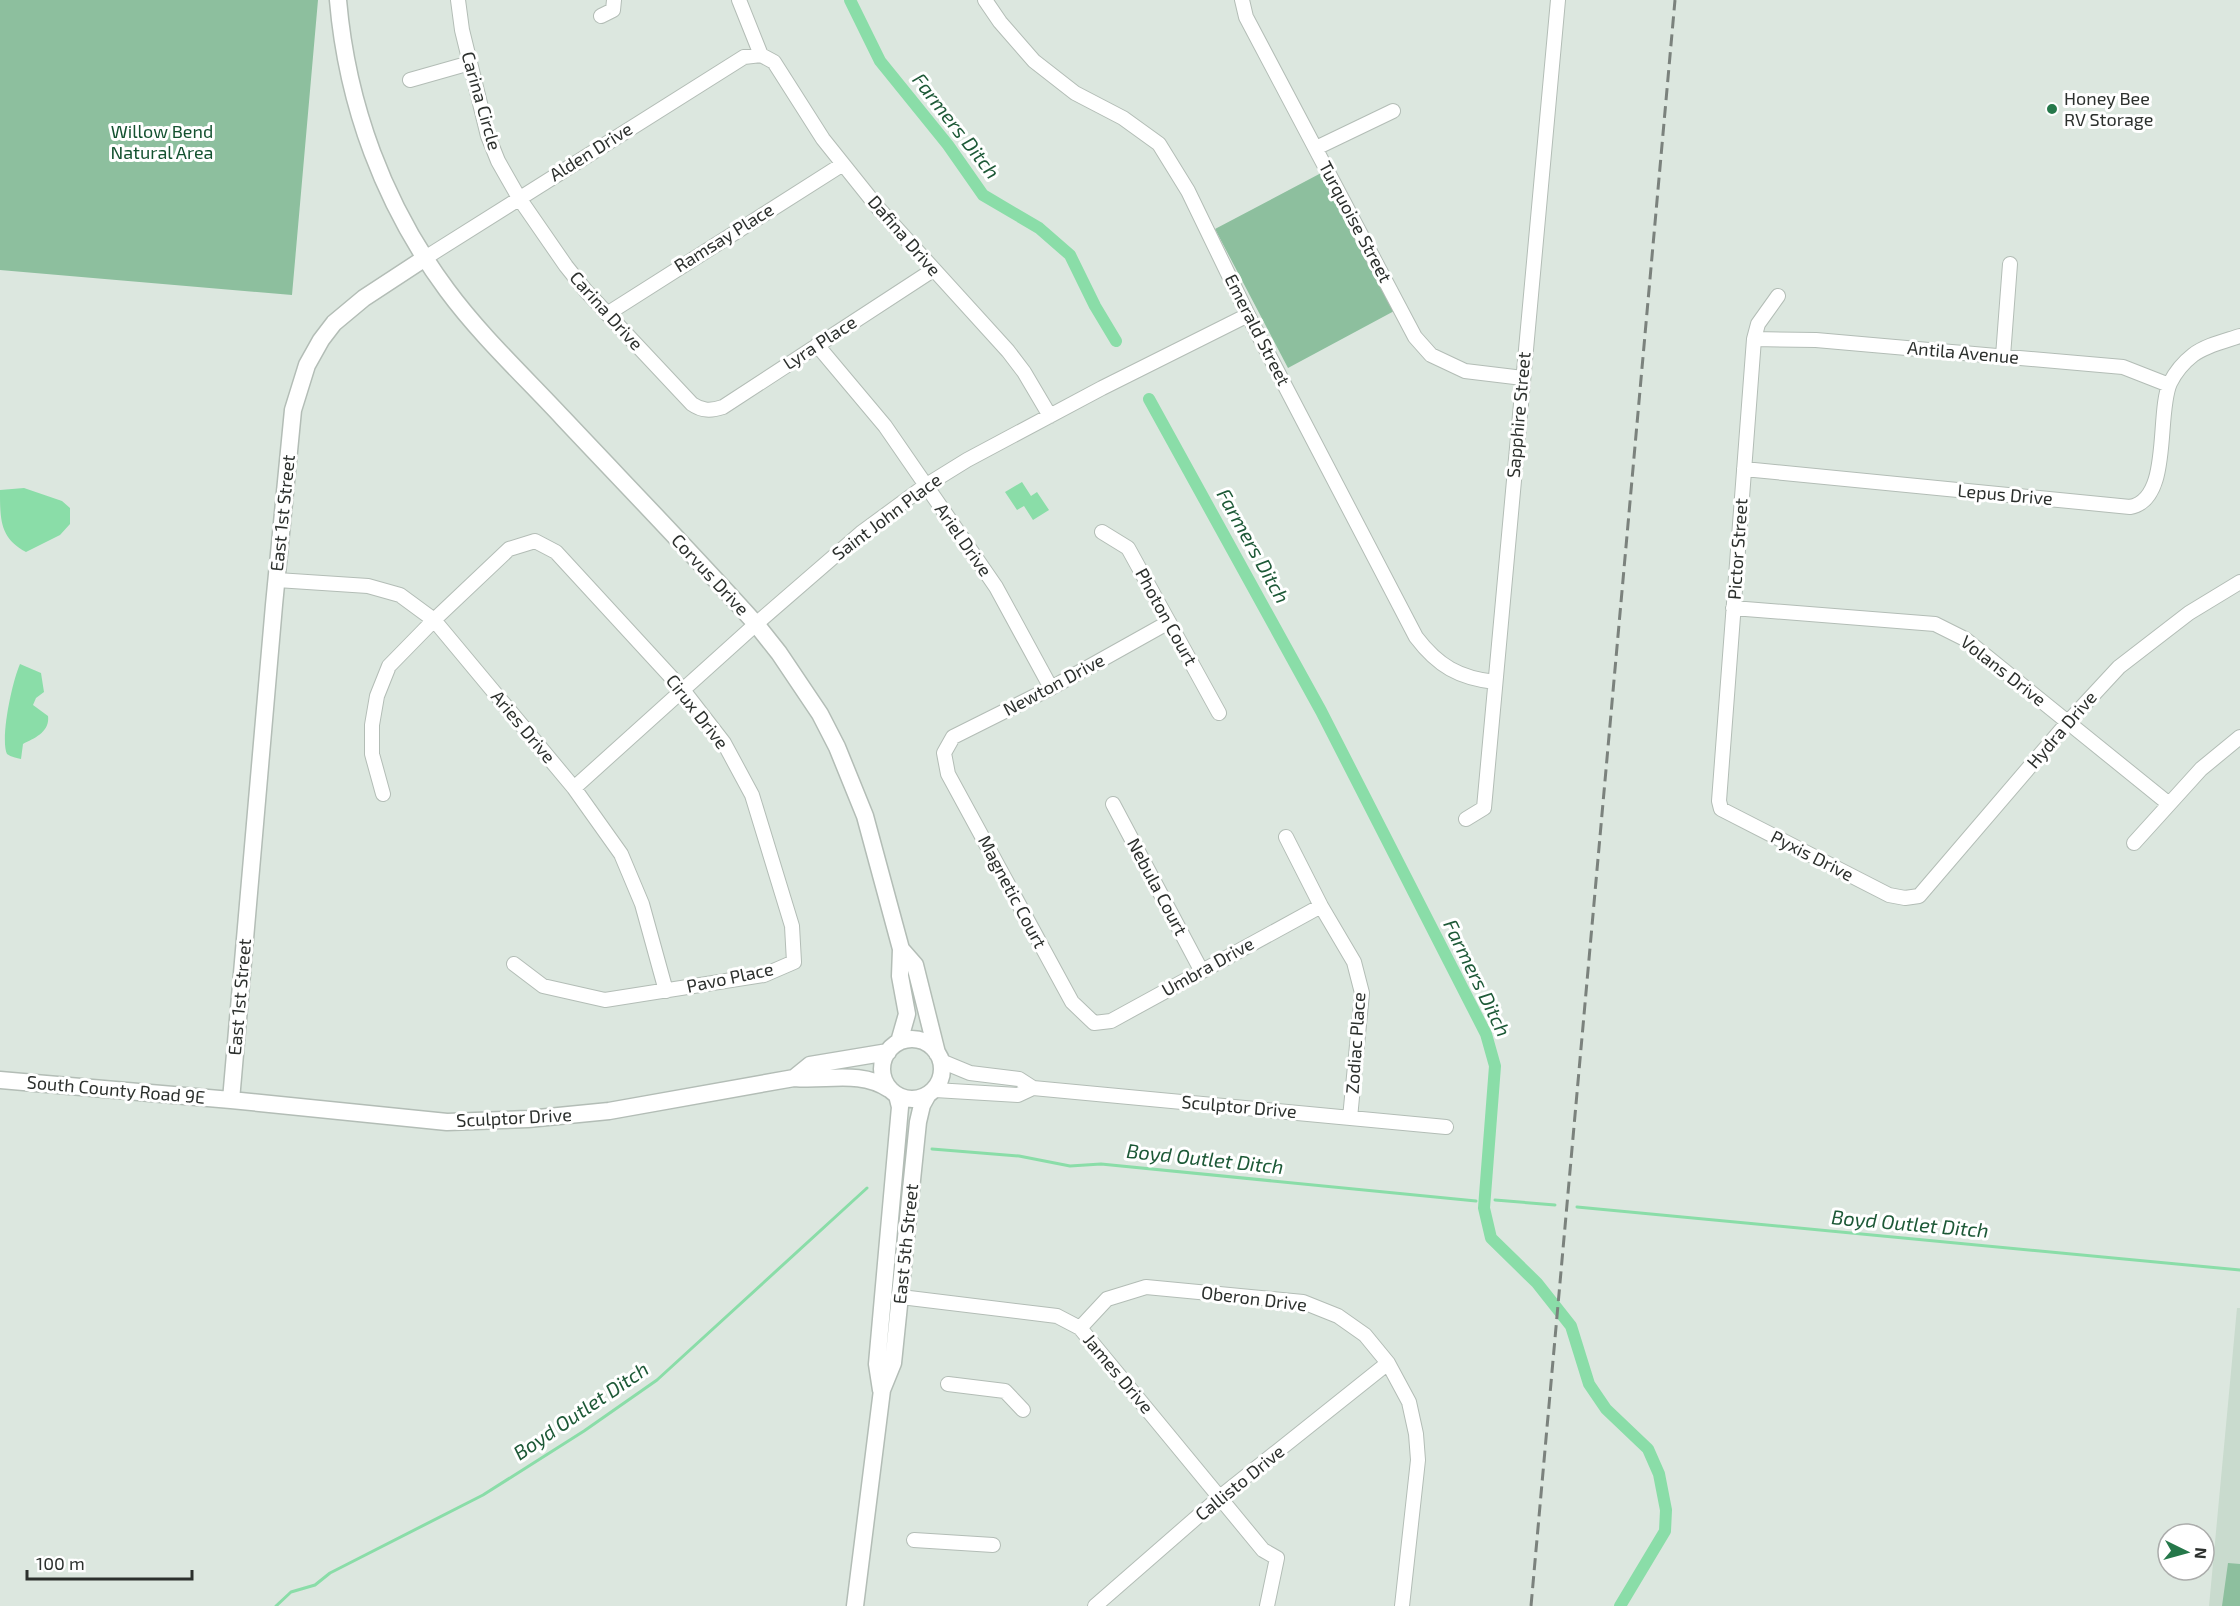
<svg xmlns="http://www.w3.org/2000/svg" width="2240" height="1606" font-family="'Exo 2',sans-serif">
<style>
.built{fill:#c9dbce}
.green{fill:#8dbf9e}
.water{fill:#8adda8}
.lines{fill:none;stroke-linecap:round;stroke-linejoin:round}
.stream{stroke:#8adda8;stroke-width:3}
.canal{stroke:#8adda8;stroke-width:12}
.minor-casing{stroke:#b3bdb6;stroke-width:16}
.tertiary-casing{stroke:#b3bdb6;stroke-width:19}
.minor{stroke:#fff;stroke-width:14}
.tertiary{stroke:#fff;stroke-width:16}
.rail{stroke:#7b827d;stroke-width:3;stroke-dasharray:12 6;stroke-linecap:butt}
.poi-dot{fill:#25784a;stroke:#fff;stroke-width:2}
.labels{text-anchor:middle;stroke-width:6;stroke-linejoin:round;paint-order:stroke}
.poi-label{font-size:18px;fill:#2c302d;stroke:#fff;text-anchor:start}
.street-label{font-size:18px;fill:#2c302d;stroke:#fff}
.park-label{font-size:18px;fill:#145230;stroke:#fff}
.water-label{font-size:20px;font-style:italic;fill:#1d5937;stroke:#fff}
</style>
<rect width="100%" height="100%" fill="#dce7df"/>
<path class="built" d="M2237,1308H2240V1606H2209Z"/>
<path class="green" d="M0,0H318L292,295L0,270Z
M1323,172L1396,310L1288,368L1215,229Z
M2228,1563L2240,1564V1606H2222Z"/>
<path class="water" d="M1022,482L1031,496L1037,492L1049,510L1033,520L1024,506L1017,510L1005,492Z
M24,488L62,501L70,508V524L60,535L26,552C0,538 0,520 0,490Z
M20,664L41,673L44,692L36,698L33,705L48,716C50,732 35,738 23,744L21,759C17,758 11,757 7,754C0,739 12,682 20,664Z"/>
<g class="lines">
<path class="stream" d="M932,1149L1019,1156L1070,1166L1101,1164L1476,1201
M1495,1200L1555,1205
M1577,1207L2240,1270
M276,1606L291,1592L315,1585L330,1573L483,1495L584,1431L657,1380L867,1188"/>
<path class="canal" d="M850,0L880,61L948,145L983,195L1039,228L1070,255L1095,306L1116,341
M1149,399L1321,711L1486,1034L1495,1066L1484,1208L1491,1238L1537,1283L1571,1326L1589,1384L1606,1409L1648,1449L1659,1474L1666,1510L1665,1531L1620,1606"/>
<g class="minor-casing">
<path id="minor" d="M458,0L462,30L488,136L498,161L519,198L566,266L586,291L692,404C702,411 711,411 723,407L933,270
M739,0L761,55
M985,0L1000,22L1034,61L1075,93L1123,118L1159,144L1188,191L1248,315L1416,637C1438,666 1459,678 1495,682
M1242,0L1246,17L1415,337L1431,355L1465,371L1523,378
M601,16L613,10L614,0
M410,80L470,63
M1316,148L1393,111
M425,258L744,57L761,55L774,62L823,139L879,209L1008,351L1024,372L1050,416
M1778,296L1758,324L1754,339L1719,801L1721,809L1889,895L1905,898L1919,896L2068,722L2119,667L2189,613L2240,582
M607,314L843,164
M1754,339L1816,340L2123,367L2169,385
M817,345L885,426L996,587L1051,688
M2003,356L2010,264
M1744,469L2130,507C2172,500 2156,414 2170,383C2175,373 2184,362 2193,355C2206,345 2225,341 2240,336
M1102,532L1128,548L1219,713
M277,580L368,586L400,595L434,620L574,788L621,854L642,904L666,991
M1733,608L1935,624L1965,639L2169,804
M1169,622L1051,688L953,737L944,753L948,774L1072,1002L1094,1023L1111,1021L1321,906
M574,788L756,624L861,533L925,486L967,460L1102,388L1248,315
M383,794L372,754V725L377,696L389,666L434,620L509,549L535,541L556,552L683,690L724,743L752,795L792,926L794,962L764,975L605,1000L543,986L514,964
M1113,804L1201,970
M1466,819L1484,808L1558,0
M1286,837L1321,906L1354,962L1362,993L1350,1118
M2134,843L2201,769L2240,737
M941,1061L970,1073L1019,1079L1033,1088L1446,1127
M935,1090L1018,1095L1033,1088
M901,1297L1057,1316L1080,1328L1263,1550L1277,1558L1267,1606
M1080,1328L1107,1299L1146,1287L1303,1302L1338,1316L1365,1335L1388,1363L1409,1402L1416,1434L1418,1460L1402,1606
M948,1384L1005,1391L1023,1410
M914,1540L993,1545
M1095,1606L1220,1497L1388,1363"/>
</g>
<g class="tertiary-casing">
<path id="tertiary" d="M338,0C347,105 384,205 447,290C481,336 524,376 563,418C627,486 693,554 756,624L779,653L820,714L837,747L865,816L901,949L900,976L907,1014L899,1042
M901,949L915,965L937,1053
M882 1069a30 30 0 1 1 60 0a30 30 0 1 1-60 0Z
M794,1078L810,1065L888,1052
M0,1080L231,1100L447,1122L528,1119L609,1111L794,1078C827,1081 860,1070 889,1089
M231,1100L274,605L293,410L307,365L321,340L334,323L364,298L425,258
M881,1390L877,1364L900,1107L897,1095
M855,1606L882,1390L893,1363L918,1122L922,1105L927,1096"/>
</g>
<use href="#minor" class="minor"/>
<use href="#tertiary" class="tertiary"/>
<path class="rail" d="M1531,1606L1675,0"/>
</g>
<circle class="poi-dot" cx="2052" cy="109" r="6"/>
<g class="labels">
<g class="poi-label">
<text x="2064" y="105">Honey Bee<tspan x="2064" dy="21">RV Storage</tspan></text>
</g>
<g class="street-label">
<text transform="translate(481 101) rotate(74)" y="6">Carina Circle</text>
<text transform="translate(591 152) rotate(-32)" y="6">Alden Drive</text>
<text transform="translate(1355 222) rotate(62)" y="6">Turquoise Street</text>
<text transform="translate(904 236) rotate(49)" y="6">Dafina Drive</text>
<text transform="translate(724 238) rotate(-32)" y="6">Ramsay Place</text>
<text transform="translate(606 311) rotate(48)" y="6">Carina Drive</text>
<text transform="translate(1257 330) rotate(63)" y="6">Emerald Street</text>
<text transform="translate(820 343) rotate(-33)" y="6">Lyra Place</text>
<text transform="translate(1963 353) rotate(5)" y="6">Antila Avenue</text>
<text transform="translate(1519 415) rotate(-85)" y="6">Sapphire Street</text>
<text transform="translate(2005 495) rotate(5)" y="6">Lepus Drive</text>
<text transform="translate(283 513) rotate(-84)" y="6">East 1st Street</text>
<text transform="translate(887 517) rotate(-37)" y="6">Saint John Place</text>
<text transform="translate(963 540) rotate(55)" y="6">Ariel Drive</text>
<text transform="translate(1738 549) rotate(-86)" y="6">Pictor Street</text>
<text transform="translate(710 575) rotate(47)" y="6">Corvus Drive</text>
<text transform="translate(1166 617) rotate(61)" y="6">Photon Court</text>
<text transform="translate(2003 671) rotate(38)" y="6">Volans Drive</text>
<text transform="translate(1054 685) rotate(-28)" y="6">Newton Drive</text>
<text transform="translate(697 712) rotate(52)" y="6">Cirux Drive</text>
<text transform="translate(523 727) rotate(50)" y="6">Aries Drive</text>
<text transform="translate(2062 730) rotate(-49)" y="6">Hydra Drive</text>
<text transform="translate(1812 856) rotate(27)" y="6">Pyxis Drive</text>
<text transform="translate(1157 887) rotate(62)" y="6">Nebula Court</text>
<text transform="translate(1012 892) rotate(62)" y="6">Magnetic Court</text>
<text transform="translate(1208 967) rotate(-29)" y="6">Umbra Drive</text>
<text transform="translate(730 978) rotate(-12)" y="6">Pavo Place</text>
<text transform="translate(240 997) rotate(-85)" y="6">East 1st Street</text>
<text transform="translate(1356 1043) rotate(-86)" y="6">Zodiac Place</text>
<text transform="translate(116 1090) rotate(5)" y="6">South County Road 9E</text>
<text transform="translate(1239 1107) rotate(5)" y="6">Sculptor Drive</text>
<text transform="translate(514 1118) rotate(-3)" y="6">Sculptor Drive</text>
<text transform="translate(906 1244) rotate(-84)" y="6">East 5th Street</text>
<text transform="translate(1254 1299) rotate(7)" y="6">Oberon Drive</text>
<text transform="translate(1118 1374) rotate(50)" y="6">James Drive</text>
<text transform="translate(1240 1483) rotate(-39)" y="6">Callisto Drive</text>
</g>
<g class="park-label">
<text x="162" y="138">Willow Bend<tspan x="162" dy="21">Natural Area</tspan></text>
</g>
<g class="water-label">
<text transform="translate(956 126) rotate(52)" y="7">Farmers Ditch</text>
<text transform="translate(1253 546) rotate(61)" y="7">Farmers Ditch</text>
<text transform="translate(1477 978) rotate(64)" y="7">Farmers Ditch</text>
<text transform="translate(1205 1159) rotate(6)" y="7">Boyd Outlet Ditch</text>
<text transform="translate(1910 1224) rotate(5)" y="7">Boyd Outlet Ditch</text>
<text transform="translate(581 1411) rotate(-34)" y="7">Boyd Outlet Ditch</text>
</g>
</g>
<g transform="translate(2186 1552) rotate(95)"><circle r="28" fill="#ffffff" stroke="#abacab" stroke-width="1.5"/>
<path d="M0-4.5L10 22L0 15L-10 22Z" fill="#25784a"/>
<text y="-9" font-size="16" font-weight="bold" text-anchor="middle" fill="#2c302d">N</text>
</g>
<path d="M27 1570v9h165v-9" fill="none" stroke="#2c302d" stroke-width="3"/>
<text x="36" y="1570" font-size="18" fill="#2c302d" stroke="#ffffff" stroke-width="4.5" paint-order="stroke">100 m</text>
</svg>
